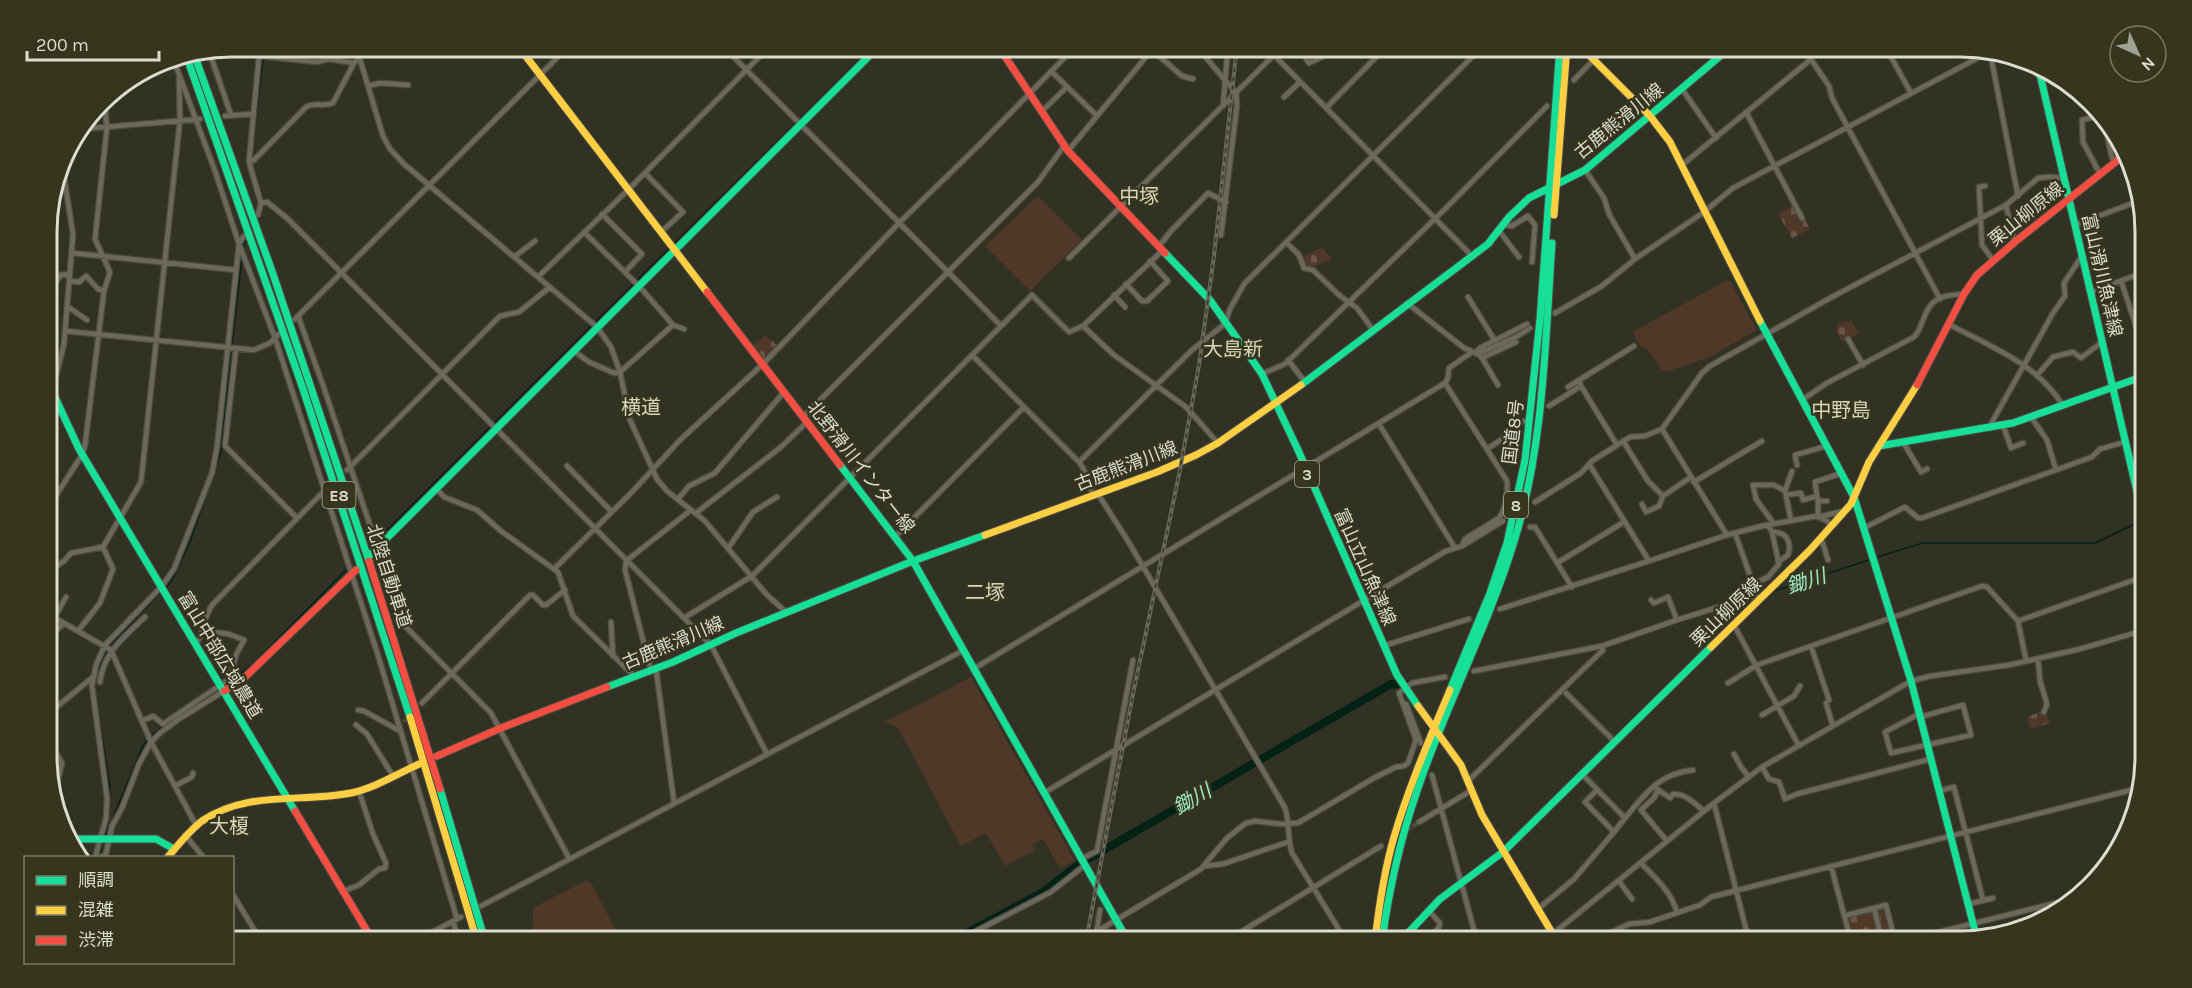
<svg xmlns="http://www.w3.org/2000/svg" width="2192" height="988" font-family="Karla,'Noto Sans JP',sans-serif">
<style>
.green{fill:#503828}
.cemetery{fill:url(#cemetery-stones)}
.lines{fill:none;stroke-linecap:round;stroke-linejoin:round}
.stream{stroke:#042115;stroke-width:1.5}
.river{stroke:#042115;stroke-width:8}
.street-tunnel{stroke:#4b4b3e;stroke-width:4.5;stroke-dasharray:4.5 2;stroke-linecap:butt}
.street-casing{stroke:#4c4c40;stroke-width:7}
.fast-casing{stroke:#4c4c40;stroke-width:9}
.slow-casing{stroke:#4c4c40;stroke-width:9}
.jam-casing{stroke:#4c4c40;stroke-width:9}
.street{stroke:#6d685c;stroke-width:4.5}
.fast{stroke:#16e098;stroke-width:7}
.slow{stroke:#ffcf43;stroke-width:7}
.jam{stroke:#f24e42;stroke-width:7}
.rail-casing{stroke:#6a685d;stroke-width:4}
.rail{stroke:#36361f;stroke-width:1.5;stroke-dasharray:4.5;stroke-linecap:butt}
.labels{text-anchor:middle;stroke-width:5;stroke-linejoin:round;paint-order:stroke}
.shield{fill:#36361f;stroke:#abab9a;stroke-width:1.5}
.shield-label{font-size:16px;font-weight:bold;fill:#ddddcf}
.street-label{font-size:18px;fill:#ddddcf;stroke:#36361f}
.neighbourhood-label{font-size:20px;fill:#d6d6ba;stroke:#36361f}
.water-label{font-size:20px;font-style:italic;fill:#9de8c5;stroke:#36361f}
.rim{fill:none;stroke:#ddddcf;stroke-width:3}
</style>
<defs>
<pattern id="cemetery-stones" width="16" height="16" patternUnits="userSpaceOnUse" patternTransform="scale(1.5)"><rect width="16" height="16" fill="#503828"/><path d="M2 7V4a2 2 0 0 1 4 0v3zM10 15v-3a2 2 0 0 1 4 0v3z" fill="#695446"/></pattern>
</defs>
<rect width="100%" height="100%" fill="#313124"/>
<path class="green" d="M1038,196L1082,240L1030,291L985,246Z
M1726,281H1730L1757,330L1710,357L1666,372L1661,370L1648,350L1640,346L1632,332Z
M971,677L1075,861L1060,868L1043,839L1032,844L1035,851L1005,866L986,833L961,846L898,728L885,722Z
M587,880L591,883L621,940L618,941H532L533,908Z"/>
<path class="cemetery" d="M1797,203L1810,229L1792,238L1778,214Z
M1321,247L1332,259L1309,268L1302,258Z
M1851,321L1859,333L1842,342L1837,332V323Z
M765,335L778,346L763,360L752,346Z
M2042,711L2046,712L2050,723L2030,729L2027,717Z
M1887,903L1895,937L1882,941H1853L1845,913Z"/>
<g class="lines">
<path class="stream" d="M263,55L264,46
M799,120L873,46
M253,144L263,59
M260,218L263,204
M674,244L796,123
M243,249L245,240
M637,280L670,248
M595,322L634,284
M232,345L242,257
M368,549L591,326
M1877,557L1923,543H2095L2139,522
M166,588L174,576L190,542L221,452L231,350
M1771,592L1869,560
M1632,638L1707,613
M109,646L162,591
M97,673L107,650
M1476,673L1504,667
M95,680V694
M225,685L251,666L347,569
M97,707L110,787L107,827
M151,736L163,726
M105,837L142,748L147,740
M99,857L103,841"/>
<path class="river" d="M952,941L1043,892L1078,865L1391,684L1409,685"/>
<path class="street-tunnel" d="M399,726L410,716
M1407,830L1419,822"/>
<g class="street-casing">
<path id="street" d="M356,46L383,136L390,149L404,164L597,327L611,347L620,372L630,420L657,479L667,491L705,521L766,594L786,612
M723,46C815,140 909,231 1001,326
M1196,46L1236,93L1237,105L1221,235
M1265,46L1472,256
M1297,46L1309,63L1337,50
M1802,46L1829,86L1832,98L1940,299
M1885,46L1911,93
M1152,50L1182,76L1193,79
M209,51L231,115
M1990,52L2018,196
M359,54L367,46
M259,56L317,62L329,59L354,63
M173,58L215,171L239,244L275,338L377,652L457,919
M1051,71L1097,116
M1574,80L1607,46
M368,86L380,83L408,85
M1682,89L1716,138
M1284,97L1300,82
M1223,106L1228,46
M1326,108L1387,46
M1041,112L1067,87
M1746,112L1802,218
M225,116L253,114
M2103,116L2112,158L2117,161
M82,129L200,119
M1068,151L1155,46
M249,162L254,160L306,107C315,102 324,107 333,103L354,63L360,58
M1682,165L1810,60
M1585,170L1604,198L1609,214L1635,259
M645,173L683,212L661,232
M2100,174L2083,142L2082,120L2102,115
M1985,186L1979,187L1982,245L1993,260
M54,193L65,183
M261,203L267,202L288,219L684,618
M2006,205L2013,237L2016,241
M602,214L642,254L625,272
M258,215L261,203L249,162L260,46
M1504,225L1512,226L1528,216L1535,225L1532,262
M2075,225L2141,200
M1500,232L1519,257
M1286,242L1299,255L1304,268L1313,270L1340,296L1357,308L1373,330
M1159,246L1171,231L1208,193L1226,202
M72,253L236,270
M514,257L535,241
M1069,258L1283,46
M538,277L628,190L770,46
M70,281L79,282L86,276L98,289L104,291L110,272L95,239L107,127L104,100
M2121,281L2144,350
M1126,284L1142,301H1147L1168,281L1150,261
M2091,292L2144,272
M47,293L61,275L70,274
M1114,295L1125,307
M1468,297L1495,341
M1407,303L1464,348L1478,354L1518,336L1530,328
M67,306L87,320
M1555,313L1602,286L1635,259L1704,212L1733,188L1989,52
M298,316L324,388L403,624L491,713L569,858
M295,319L569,46
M673,325L684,329
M1950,325C1990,346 2039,365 2063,406
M1083,326L1114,355L1186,407L1218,443
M65,331L254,350L270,343L279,334
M1848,339L1863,365
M236,348L225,446L297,518
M574,351L589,362L614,373L620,372L673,325L639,286L584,232
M1475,353L1480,348L1527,324
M1478,354L1482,358L1516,342
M972,355L1079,462L1083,468L1093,495
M1482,358L1498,385
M1288,360L1305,382
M1262,374L1285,364L1444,210L1547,106
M2037,375L2053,357L2073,352L2081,358L2102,342
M1445,383L1507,481C1508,492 1506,508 1499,518L1465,539L1462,546
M49,385L56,376L64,344L73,234L62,164
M1581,386L1617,445
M1568,387L1634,346
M1802,400L1827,383L1914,337C1919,332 1920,327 1923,320C1931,298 1940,295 1964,294
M1549,406L1581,386L1580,383
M803,417L1038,182L1064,146
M2031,417L2047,440L2056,470
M1379,424L1455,548
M2003,425L2011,448L2023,443
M1990,428L1991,424L2053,313L2065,296L2064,283L2082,256
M1662,429L1727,535
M1623,441L1648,481L1663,496
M1903,442L1921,472L1927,469
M1487,449L1510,434L1512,428L1524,421
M1079,462L1192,350L1221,327L1226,321L1230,309L1244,284L1483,46
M1797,465L1795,455L1827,446
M567,466L612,512
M1588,466L1591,467L1649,561L1727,535L1762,526L1817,516L1827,521L1832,526
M347,470L500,316L519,312L550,287
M1694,482L1762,441
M436,488L444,497L477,510L501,531L558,572L573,616L635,677
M1785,491L1792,471
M1098,494L1128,541L1285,808C1290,823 1287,838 1292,853L1346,941
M1817,496L1815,482L1842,473
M678,499L689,486L715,473L784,392
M1827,501H1818V517L1844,511
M1535,502L1581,473L1592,461L1630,437L1645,436L1662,429L1702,373L1710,366L1832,297L2006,205L2038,178L2050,177L2064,178
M1642,504L1646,512L1659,506L1663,496L1691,477
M48,508L82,455L85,445L104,291
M696,513L781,447L807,422
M1791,521L1786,495L1801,493L1803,500L1817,496L1818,501
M1774,524L1756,499L1753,485H1774L1785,491L1786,495
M1530,527H1535L1572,587
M1864,528L1905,507L1918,518H1922L2092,457L2100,449L2125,442
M1772,532C1787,532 1792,542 1788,555L1778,562
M1735,533L1757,595
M896,536L1024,407
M1821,538L1828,560
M103,547L141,482L180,120L179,78
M729,547L753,512L777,497
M1557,563L1624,522
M554,569L632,492L680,440L763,364L900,222L980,144L1076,46
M48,572L64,561L71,553L103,547
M1754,584L1768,577L1779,564L1772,532L1768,525
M1651,600L1654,603L1668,597L1677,620L1757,595
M1500,609L1649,561
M48,614L111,650L151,742L196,825
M54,618L66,597
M2018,621L2145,576
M611,622L613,656
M1734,625L1799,746
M78,631L100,603L113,569L103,547
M48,639L63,624
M196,644C205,632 203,616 213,604L328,487
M1383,646L1469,619
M1811,646L1829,700
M2038,658L2040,681L2047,704L2044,712
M975,668L1445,383L1448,378L1449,368L1472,352
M656,669L674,802
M651,671L625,570L626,561L691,510
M1474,671L1602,646
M100,682C103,653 125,636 145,617
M1728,683L1757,665L1982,586L1987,587L2018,621L2026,660
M1566,693L1615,742
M422,703L530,595H533L543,605H546L565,590
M1826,703L1833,726
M1406,704L1421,743
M358,710L364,711L400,731
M48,714L93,677
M1919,714L1885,732L1891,753L1971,735L1963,705L1920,717
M1762,715L1794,696L1800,686
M142,721L153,716L163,724L228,680L231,676L236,655L244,640L229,634L202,631
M356,725L367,734L393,776
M48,741L62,763L58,780L52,789
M767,754L711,645L684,618L752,576L1032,295L1069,332L1083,326L1163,250
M1734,754L1741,767L1749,777
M1762,767L1769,779L1779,782L1785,799L1797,794L1931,759
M1582,774L1625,818L1614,832
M1432,775L1477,941
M1469,780L1603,650L1602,646L1677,620
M175,786L192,777L193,773
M1657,789L1670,798L1673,794C1685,793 1695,804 1704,811
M1658,790L1654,798L1641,810L1667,841
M1939,791L1954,787L1983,900
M1044,793L1446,551L1462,546L1503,521
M1714,803L1749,941
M1625,818C1646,793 1658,774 1693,770
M1419,822L1472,790
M185,835L204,858
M95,858L106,818L107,798L92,686L96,665L105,645L162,586L174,569L212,473L217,447L239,244L244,236
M100,858L106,854L112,826L122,808L139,764L151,742L160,733L179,719L224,691
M1081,859L1097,851L1133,660
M1641,863C1655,878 1671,891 1677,912
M1205,866L1223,864L1288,842
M1831,866L1851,941
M1619,881L1632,899
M344,891L359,885L379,869L385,868L386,863L373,834L359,791
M232,893L261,941
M1969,904L1993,898
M481,906L964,650
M1874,908L1882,940
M1538,909L1574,879L1614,832L1585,802L1597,790
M1844,916L1886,905L1894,937L1878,941
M453,921L459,941
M415,941L461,917
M957,941L1051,892L1085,865
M1081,941L1201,869L1227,838L1246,823L1255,821L1280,824L1298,823L1374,778L1396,767L1404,766L1408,763L1416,740L1399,693L1412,683L1445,677
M1095,941L1100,910
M1226,941L1381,846
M1427,941L1439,927L1440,923L1428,910
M1544,941L1714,803L1762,767L1911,681L1931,676L2009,665L2080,649L2145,630
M1593,941L1629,924L1650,922L1700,905L1711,897L2139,788
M1903,941L2076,898"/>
</g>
<g class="fast-casing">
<path id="fast" d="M194,54L273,274L369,561
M186,55L302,386L410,717
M2038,66L2145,526
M1165,253L1210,300L1262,374L1298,450L1397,675L1418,706
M1760,321L1854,497L1911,681L1977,939
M47,380L79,449L295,811
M1301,385L1488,244L1509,217L1529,198L1585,170L1732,46
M1879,446L2013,423L2144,376
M840,465L913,561L1128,941
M370,555L879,46
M607,687L673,662L736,633L913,561L985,535
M1450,690L1490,593L1507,543L1525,460L1540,319L1560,46
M440,789L485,941
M73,839H156L174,849
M1382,941C1389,889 1400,840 1417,791C1445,707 1487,629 1513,545C1544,448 1545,344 1552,243
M1391,941L1409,932L1440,899L1503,852L1711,647"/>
</g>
<g class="slow-casing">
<path id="slow" d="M518,46L707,292
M1580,46L1650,116L1670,142L1760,321
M1554,215L1567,46
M985,535L1157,472L1196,455L1218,443L1301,385
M1711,647L1810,550L1851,504L1869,462L1917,385
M1418,706L1461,765L1482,815L1557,941
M410,717L477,941
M167,858C178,845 189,831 202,821C247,790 301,803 351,793C375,788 397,774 419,764
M1375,941C1379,906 1384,871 1394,837C1409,786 1430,738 1450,690"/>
</g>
<g class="jam-casing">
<path id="jam" d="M998,46L1068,151L1165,253
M707,292L840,465
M1917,385L1964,294L1977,275L2016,241L2123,156
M369,561L440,789
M224,691L242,680L356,570
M437,756L501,728L607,687
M295,811L373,941"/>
</g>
<use href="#street" class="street"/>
<use href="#fast" class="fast"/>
<use href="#slow" class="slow"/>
<use href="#jam" class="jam"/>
<g class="rail-casing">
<path id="rail" d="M1086,941L1132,699L1179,475L1199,365L1214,256L1237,46"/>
</g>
<use href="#rail" class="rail"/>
</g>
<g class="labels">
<g class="shield">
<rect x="1295" y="461" width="24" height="26" rx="4.5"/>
<rect x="322.5" y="482" width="33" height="26" rx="4.5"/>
<rect x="1504" y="492" width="24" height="26" rx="4.5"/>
</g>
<g class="shield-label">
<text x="1307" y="480">3</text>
<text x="339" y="501">E8</text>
<text x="1516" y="511">8</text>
</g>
<g class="street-label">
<text transform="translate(1619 121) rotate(-39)" y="6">古鹿熊滑川線</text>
<text transform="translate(2026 214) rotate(-39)" y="6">栗山柳原線</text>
<text transform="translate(2102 275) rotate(77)" y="6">富山滑川魚津線</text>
<text transform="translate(1513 432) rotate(-83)" y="6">国道8号</text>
<text transform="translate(1126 466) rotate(-21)" y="6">古鹿熊滑川線</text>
<text transform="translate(861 467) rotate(52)" y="6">北野滑川インター線</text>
<text transform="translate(1365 567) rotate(66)" y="6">富山立山魚津線</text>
<text transform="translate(389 576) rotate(72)" y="6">北陸自動車道</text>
<text transform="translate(1726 612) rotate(-44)" y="6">栗山柳原線</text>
<text transform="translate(673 643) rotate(-23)" y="6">古鹿熊滑川線</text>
<text transform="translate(220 655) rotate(59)" y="6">富山中部広域農道</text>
</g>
<g class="neighbourhood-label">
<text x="1139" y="203">中塚</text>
<text x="1233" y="356">大島新</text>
<text x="641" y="414">横道</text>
<text x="1841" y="417">中野島</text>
<text x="985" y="599">二塚</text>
<text x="229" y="833">大榎</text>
</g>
<g class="water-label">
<text transform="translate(1806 581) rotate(-18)" y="7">鋤川</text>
<text transform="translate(1192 799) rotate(-30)" y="7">鋤川</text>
</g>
</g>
<path d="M0 0H2192V988H0ZM232 57H1960A175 175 0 0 1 2135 232V756A175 175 0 0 1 1960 931H232A175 175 0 0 1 57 756V232A175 175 0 0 1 232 57Z" fill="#36361f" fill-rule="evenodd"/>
<path class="rim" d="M232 57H1960A175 175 0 0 1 2135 232V756A175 175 0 0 1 1960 931H232A175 175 0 0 1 57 756V232A175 175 0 0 1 232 57Z"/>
<rect x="24" y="856" width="210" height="108" fill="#36361f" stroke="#797965" stroke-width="1.5"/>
<rect x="36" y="876" width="30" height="9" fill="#16e098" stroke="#797965" stroke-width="1.5"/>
<text x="78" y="886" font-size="18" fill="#ddddcf">順調</text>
<rect x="36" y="906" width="30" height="9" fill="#ffcf43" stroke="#797965" stroke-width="1.5"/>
<text x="78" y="916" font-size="18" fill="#ddddcf">混雑</text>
<rect x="36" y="936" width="30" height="9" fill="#f24e42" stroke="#797965" stroke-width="1.5"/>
<text x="78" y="946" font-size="18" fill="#ddddcf">渋滞</text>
<g transform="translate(2138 54) rotate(135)"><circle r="28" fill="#36361f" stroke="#797965" stroke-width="1.5"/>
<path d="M0-4.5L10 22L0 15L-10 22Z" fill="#a1a193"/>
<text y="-9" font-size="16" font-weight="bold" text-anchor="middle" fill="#ddddcf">N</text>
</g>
<path d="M27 51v9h132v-9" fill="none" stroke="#ddddcf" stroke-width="3"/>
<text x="36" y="51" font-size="18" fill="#ddddcf" stroke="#36361f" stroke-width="4.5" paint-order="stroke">200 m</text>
</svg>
